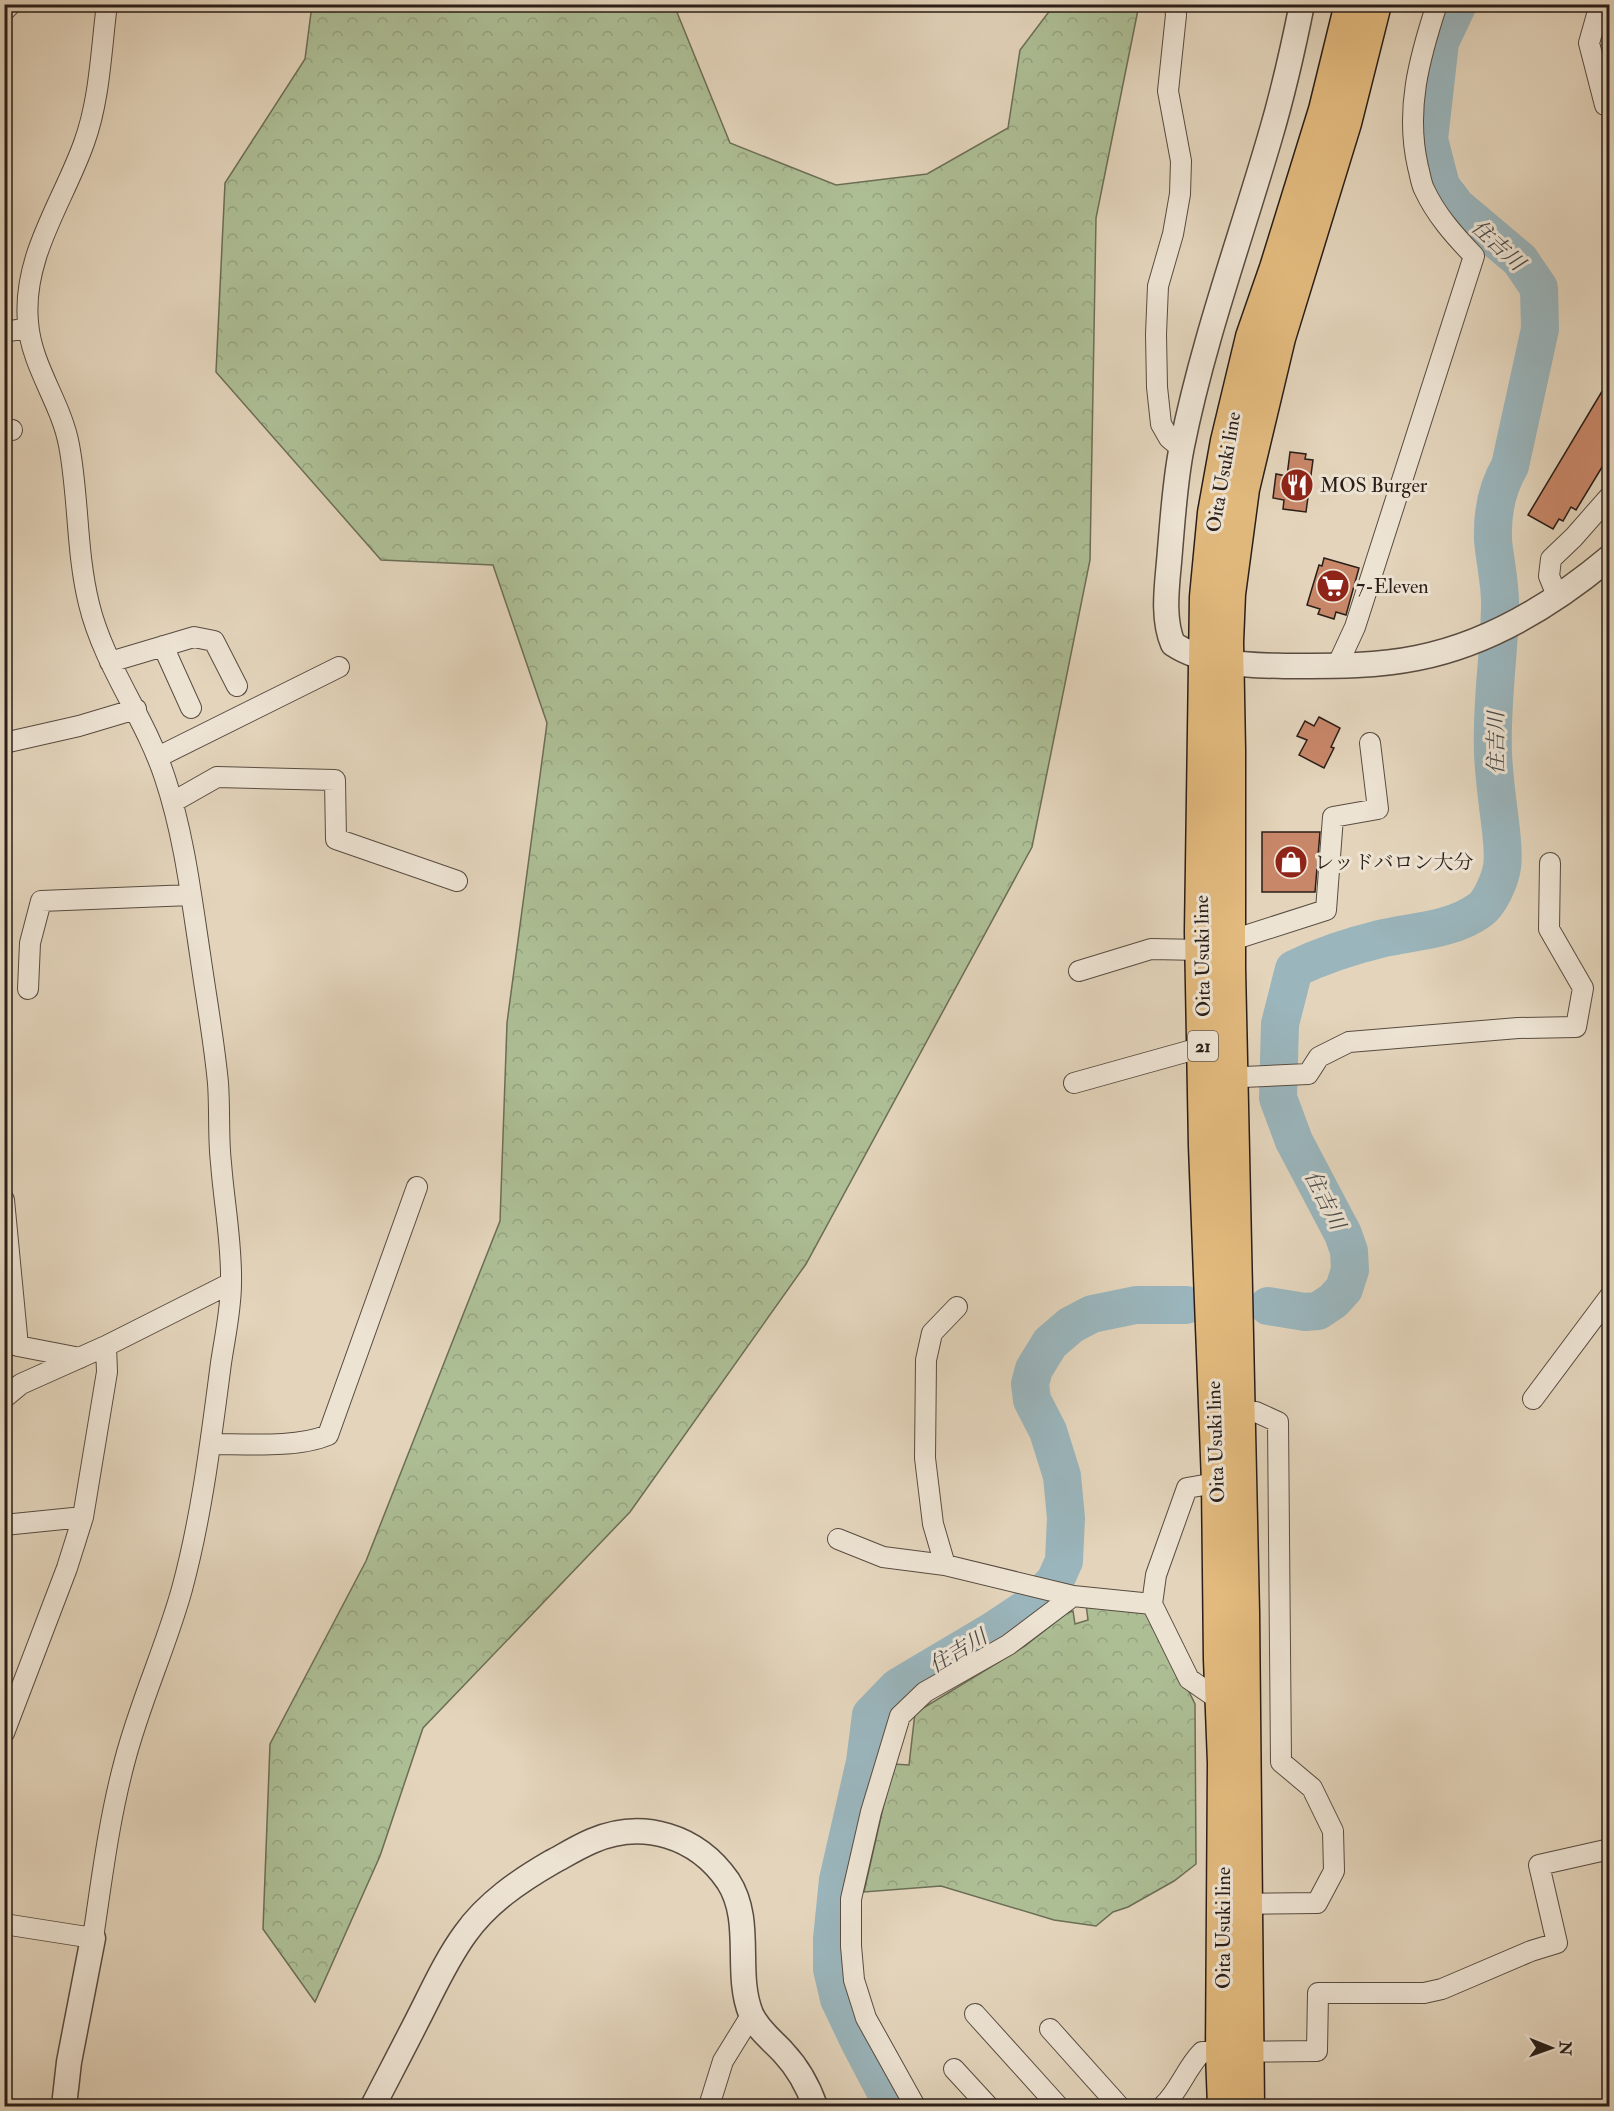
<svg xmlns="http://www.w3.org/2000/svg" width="1614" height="2111" font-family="'IM FELL Double Pica','Noto Serif JP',serif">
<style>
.forest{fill:url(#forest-crowns);stroke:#6c6e56;stroke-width:1.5}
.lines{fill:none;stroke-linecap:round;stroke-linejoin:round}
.river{stroke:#9ab5bc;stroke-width:38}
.building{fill:#c88769;stroke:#2a1e18;stroke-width:1.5}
.minor-casing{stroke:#584c41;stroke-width:22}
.tertiary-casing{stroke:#584c41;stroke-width:27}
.primary-casing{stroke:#2a1e18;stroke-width:33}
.minor{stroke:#ede3d3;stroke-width:20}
.tertiary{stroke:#ede3d3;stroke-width:24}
.primary{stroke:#e2ba7e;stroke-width:30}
.labels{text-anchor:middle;stroke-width:6;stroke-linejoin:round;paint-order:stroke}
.shield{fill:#ede3d3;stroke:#645950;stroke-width:1.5}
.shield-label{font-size:18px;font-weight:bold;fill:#2a1e18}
.street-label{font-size:20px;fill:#2a1e18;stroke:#ede3d3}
.poi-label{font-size:20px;fill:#2a1e18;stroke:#ede3d3;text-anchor:start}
.water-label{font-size:21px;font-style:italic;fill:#4c4b49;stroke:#ede3d3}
</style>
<defs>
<pattern id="forest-crowns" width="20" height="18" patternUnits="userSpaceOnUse" patternTransform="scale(1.5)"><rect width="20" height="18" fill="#adbe95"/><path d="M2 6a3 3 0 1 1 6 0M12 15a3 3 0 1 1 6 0" fill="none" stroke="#95a380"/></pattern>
</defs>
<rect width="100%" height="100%" fill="#e3d4bb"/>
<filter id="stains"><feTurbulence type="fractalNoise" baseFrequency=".00333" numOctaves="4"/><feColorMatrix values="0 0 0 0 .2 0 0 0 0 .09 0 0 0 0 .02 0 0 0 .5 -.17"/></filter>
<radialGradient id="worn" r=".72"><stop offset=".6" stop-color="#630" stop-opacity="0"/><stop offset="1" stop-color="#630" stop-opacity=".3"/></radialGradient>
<path class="forest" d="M312,5H674L730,143L836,185L927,174L1008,128L1020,50L1054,5H1139L1096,218L1090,560L1032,847L806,1264L630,1512L423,1728L380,1856L315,2002L263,1929L270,1744L366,1561L500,1221L507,1023L547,723L493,565L381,560L216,372L225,183L305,59Z
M1086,1604L1144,1610L1165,1643L1195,1704L1196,1864L1174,1881L1128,1907L1113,1912L1096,1926L1054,1920L941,1886L864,1892L893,1764L909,1765L915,1713L1025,1646L1067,1613L1073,1611L1075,1624L1088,1620Z"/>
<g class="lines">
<path class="river" d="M1268,1306L1305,1312L1318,1311L1333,1301L1344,1289L1350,1270L1349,1251L1343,1234L1294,1141L1278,1098L1280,1024L1294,969C1321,956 1351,946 1380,939C1413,931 1451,931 1480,910C1490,903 1500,880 1502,867C1504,855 1502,842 1501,830C1498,805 1494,779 1493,753C1491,705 1499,657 1500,608C1501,585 1495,563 1493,540C1492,514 1497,488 1510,466L1540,329L1539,288L1520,260L1456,206L1441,186L1429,139L1440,42L1458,4
M893,2106L860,2043L839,1999L832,1969V1939L838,1880L865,1762L871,1715L898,1687L994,1630L1033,1604L1055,1581L1064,1561L1066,1518L1062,1476L1048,1431L1032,1400L1030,1384L1034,1369L1050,1343L1071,1325L1092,1314L1136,1305H1186"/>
</g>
<path class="building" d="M1610,378V454L1576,510L1571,507L1563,521L1559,519L1553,529L1528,515Z
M1290,452L1306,454L1305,459L1313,460L1306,512L1283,509L1284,500L1273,498L1276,474L1287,476Z
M1324,558L1359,568L1346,615L1336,612L1334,619L1318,614L1320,609L1307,605L1319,565L1322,566Z
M1319,717L1340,728L1331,747L1334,748L1324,768L1299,755L1307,740L1297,736L1305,721L1314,726Z
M1262,832H1320L1315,892H1262Z"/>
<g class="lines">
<g class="minor-casing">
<path id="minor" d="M1175,4L1176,15L1168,91L1181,161L1180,194L1173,234L1158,286L1156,334L1157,387L1161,424L1169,438L1181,448
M1600,4L1589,43L1605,105L1610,106
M4,11L11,4
M4,332L28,328
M4,429L12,430
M1558,598L1549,576L1551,559L1574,537L1610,496
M163,646L191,708
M110,662L194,637L214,641L237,686
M1337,666L1355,627L1474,256C1454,235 1436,215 1424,189C1421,183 1420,174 1418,167C1405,110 1419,59 1437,4
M4,743L79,726L136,709
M158,757L339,667
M173,802L217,777L335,780L336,839L457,881
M1079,971L1151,949L1201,950L1326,910L1333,817L1378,809L1370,743
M28,989L30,943L41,901L191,895
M1220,1078L1308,1074L1319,1057L1349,1042L1518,1028L1576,1027L1583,988L1549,929L1550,863
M1074,1083L1203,1047
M4,1200L18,1346L80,1358
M4,1398L21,1384L106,1346L231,1283
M1533,1399L1610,1296
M1228,1413L1256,1412L1278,1422L1281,1762L1312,1788L1333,1831L1334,1871L1317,1903L1235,1904
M212,1444C246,1444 298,1448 328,1435L417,1187
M4,1525L83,1517
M838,1539L883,1557L945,1565L1073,1596L1152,1604L1156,1575L1187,1488L1227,1481
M945,1565L933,1524L925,1458L926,1360L932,1333L957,1307
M1152,1604L1189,1679L1221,1701
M4,1733L67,1568L83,1517L107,1372L106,1346
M4,1924L93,1938C102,1878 109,1819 125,1760C140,1702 166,1647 182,1589C202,1515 211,1439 221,1363C225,1336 231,1310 231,1283C232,1243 224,1203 221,1163C218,1137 220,1110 218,1083C214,1040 206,997 200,954C191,895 184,835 165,778C145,717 104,666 89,604C76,551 79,498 69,445C61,402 31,366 28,322C22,257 63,202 84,143C100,99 101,50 107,4
M975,2014L1058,2106
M1050,2029L1119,2106
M954,2069L988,2106
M709,2106L723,2061L752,2014
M915,2106L866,2018L854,1980L851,1946V1899L871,1812L900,1716L925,1692L1008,1645L1073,1596
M1163,2106C1180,2090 1186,2068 1202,2052L1317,2051L1318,1993H1424L1442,1989L1531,1951L1557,1943L1539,1865L1610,1849"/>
</g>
<g class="tertiary-casing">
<path id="tertiary" d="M1302,4C1293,49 1283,93 1270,137C1240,240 1203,341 1182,446C1175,480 1173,516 1170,550C1168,580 1161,616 1173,644C1205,665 1248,665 1284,666C1329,666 1373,667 1417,658C1489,644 1554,604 1610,557
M64,2106L69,2062L93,1938
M373,2106C390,2073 408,2039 425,2005C437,1981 449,1956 465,1934C487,1903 519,1881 552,1862C565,1855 578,1847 592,1841C643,1819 697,1836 728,1881C754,1921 734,1972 751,2014C758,2030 772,2040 783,2052C799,2069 808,2086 815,2106"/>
</g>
<g class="primary-casing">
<path id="primary" d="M1223,2106L1221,2053L1223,1763L1219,1659L1217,1482L1204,1146L1200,932L1205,597L1213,513L1226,441L1251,337L1275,268L1324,110L1350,4
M1249,2106L1244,1613L1230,968V750L1228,642L1230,594L1244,489L1280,338L1346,123L1376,4"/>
</g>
<use href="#minor" class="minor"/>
<use href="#tertiary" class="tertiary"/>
<use href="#primary" class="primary"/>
</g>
<defs>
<g id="restaurant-disc" transform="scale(1.725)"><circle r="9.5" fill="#8f2418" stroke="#ede3d3"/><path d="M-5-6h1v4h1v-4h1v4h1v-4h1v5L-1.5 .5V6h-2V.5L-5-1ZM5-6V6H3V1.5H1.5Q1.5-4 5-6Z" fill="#fff"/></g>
<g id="supermarket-disc" transform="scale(1.725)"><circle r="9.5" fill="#8f2418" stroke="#ede3d3"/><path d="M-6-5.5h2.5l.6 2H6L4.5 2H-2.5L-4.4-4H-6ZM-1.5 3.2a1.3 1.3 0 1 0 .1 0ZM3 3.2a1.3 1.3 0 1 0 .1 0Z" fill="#fff"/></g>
<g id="shop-disc" transform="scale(1.725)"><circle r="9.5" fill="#8f2418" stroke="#ede3d3"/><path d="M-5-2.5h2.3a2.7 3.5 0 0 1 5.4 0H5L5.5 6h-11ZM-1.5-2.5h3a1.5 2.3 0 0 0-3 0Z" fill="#fff"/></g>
</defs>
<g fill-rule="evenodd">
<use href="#restaurant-disc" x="1297" y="485"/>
<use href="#supermarket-disc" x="1333" y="586"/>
<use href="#shop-disc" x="1291" y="862"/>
</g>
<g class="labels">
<rect class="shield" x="1188" y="1031" width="30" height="30" rx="4.5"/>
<g class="shield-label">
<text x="1203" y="1052">21</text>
</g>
<g class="street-label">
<text transform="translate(1223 472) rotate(-80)" y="7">Oita Usuki line</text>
<text transform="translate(1202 956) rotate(-91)" y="7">Oita Usuki line</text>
<text transform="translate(1215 1442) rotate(-92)" y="7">Oita Usuki line</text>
<text transform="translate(1223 1928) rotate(-90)" y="7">Oita Usuki line</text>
</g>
<g class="poi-label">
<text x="1320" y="492">MOS Burger</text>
<text x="1356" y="593">7-Eleven</text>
<text x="1314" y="869">レッドバロン大分</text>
</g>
<g class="water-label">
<text transform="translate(1498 245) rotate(43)" y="7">住吉川</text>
<text transform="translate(1496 743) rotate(-90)" y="7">住吉川</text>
<text transform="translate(1325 1200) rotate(63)" y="7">住吉川</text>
<text transform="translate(958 1651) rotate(-31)" y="7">住吉川</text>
</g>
</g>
<rect width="1614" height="2111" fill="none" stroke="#e3d4bb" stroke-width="24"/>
<rect x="6" y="6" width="1602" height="2099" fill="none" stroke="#2a1e18" stroke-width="3"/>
<rect x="12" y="12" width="1590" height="2087" fill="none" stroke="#2a1e18" stroke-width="1.5"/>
<g transform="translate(1551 2048) rotate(91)" stroke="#ede3d3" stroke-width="4.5" paint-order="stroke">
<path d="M0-4.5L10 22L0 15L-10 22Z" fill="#2a1e18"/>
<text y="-9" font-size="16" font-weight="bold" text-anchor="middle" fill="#2a1e18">N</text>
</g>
<rect width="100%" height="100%" filter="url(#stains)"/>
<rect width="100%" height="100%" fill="url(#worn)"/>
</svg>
